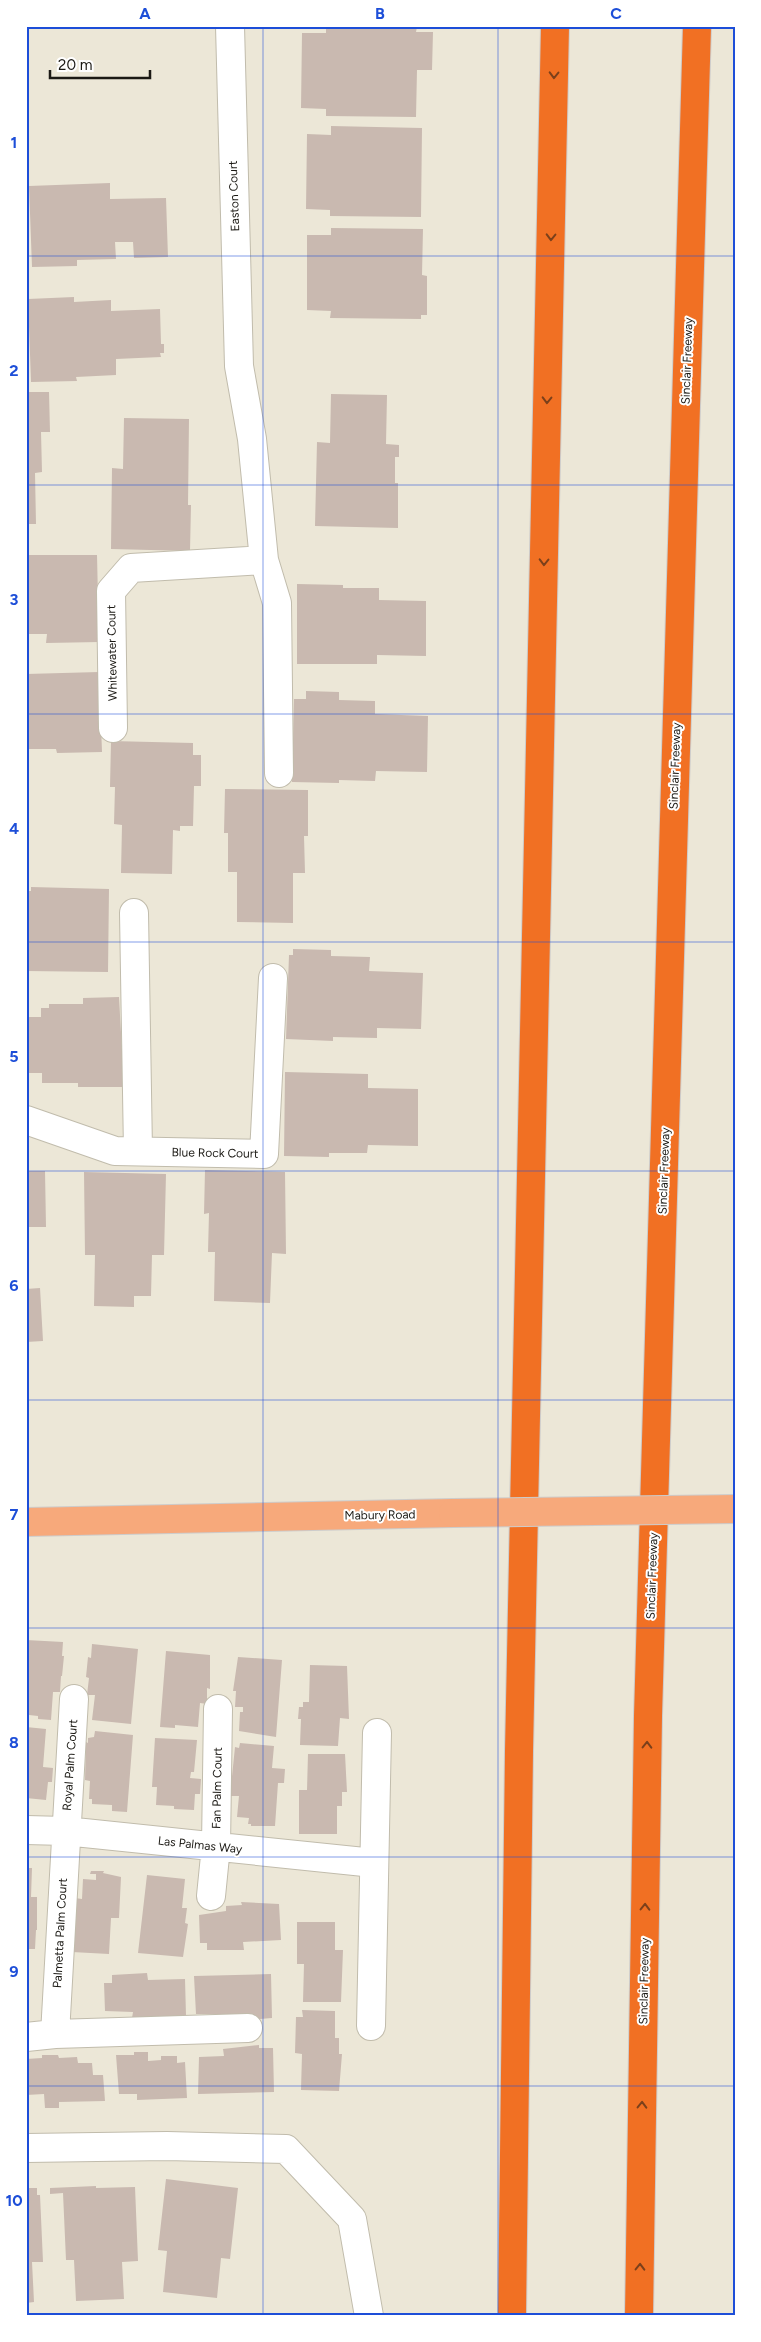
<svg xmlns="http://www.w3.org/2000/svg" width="761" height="2342" font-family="Figtree,sans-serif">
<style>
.building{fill:#c9b9b0}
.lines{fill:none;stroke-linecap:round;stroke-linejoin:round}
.minor-casing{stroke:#c1bcac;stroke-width:30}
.major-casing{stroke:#cdcccb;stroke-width:30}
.highway-casing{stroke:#cdcccb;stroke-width:30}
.minor{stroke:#fff;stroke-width:28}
.major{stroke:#f7a97b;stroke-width:28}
.highway{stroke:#f17023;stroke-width:28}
.major-bridge-casing{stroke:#cdcccb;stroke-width:30;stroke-linecap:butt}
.major-bridge{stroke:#f7a97b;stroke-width:28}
.oneway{stroke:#7b401b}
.grid{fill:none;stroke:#1d4ed8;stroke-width:1;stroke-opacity:0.55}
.labels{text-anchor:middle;stroke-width:4;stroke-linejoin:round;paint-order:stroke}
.street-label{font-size:12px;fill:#1b1914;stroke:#fff}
.neatline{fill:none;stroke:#1d4ed8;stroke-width:2}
.grid-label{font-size:16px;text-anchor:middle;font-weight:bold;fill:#1d4ed8}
</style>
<rect width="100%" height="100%" fill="#ece7d7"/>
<path class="building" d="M326,26L417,27L416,32H433L432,70H417L416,117L326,116V109L301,108L302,33H326Z
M331,126L422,128L421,217L330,216V210L306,209L307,134L331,135Z
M110,183V199L166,198L168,257L134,258L133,242H115L116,259L77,260V266L32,267L29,186Z
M331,228L423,229L422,275L427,276V315H421V319L330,318L331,311L307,310V235H331Z
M74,297V302L111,300V311L160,309L161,344H164V353H160L161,357L116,359V375L76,377L77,381L31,382L28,299Z
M26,392H49L50,432H41L42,472L35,473L36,524H26Z
M331,394L387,395L386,444L399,445V457H395V483H398V528L315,526L317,442L330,443Z
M124,418L189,419L188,505H191L190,551L111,549L112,468L123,469Z
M26,555H97L99,642L46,643L47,634H26Z
M297,584L343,585V588H379V600L426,601V656L377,655V664H297Z
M99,672L102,752L57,753L56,749H26V674Z
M306,691L339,692V700L375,701V714L428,716L427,772L376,771L375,781L339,780V783L292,782L294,699H306Z
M111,741L193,743V755H201V786H194L193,826H180V831L173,830L172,874L121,873L122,825L114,824L115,787H110Z
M225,789L308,790V836H304L305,873H293V923L237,922V872H228V833H224Z
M31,887L109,889L108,972L26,971V891H31Z
M293,949L331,950V956L370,957L369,971L423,973L421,1029L377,1028V1038L333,1037V1041L286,1039L289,955H293Z
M119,997L124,1087H78V1083H42V1073H26V1017H41V1008H49V1004H83V998Z
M285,1072L368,1074V1088L418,1089V1146L368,1145L367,1153H329V1157L284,1156Z
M205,1170L285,1172L286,1254L272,1253L270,1303L214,1301L215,1252H208L209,1213L204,1214Z
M26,1171H45L46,1227H26Z
M84,1172L166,1174L164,1255H152L151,1296H134V1307L94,1306L95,1255H85Z
M40,1288L43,1341L26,1342V1289Z
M26,1640L63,1642L62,1656H64L62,1676H61L60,1692H53L51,1720L38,1719V1716L29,1715V1717L26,1716Z
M92,1644L138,1649L131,1724L92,1720L95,1695H87L89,1678L86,1677L88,1657L91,1658Z
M166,1651L210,1655V1689L207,1688V1704L200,1703L198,1727L175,1725V1728L160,1727Z
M238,1657L282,1660L276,1737L239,1731L240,1712H243V1707H235L236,1691H233Z
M310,1665L347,1666L349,1719L340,1718L338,1746L300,1745L301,1719H298L299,1707H303V1702H309Z
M26,1727L46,1729L43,1767L53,1768L52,1782H48L46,1800L26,1798Z
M95,1731L133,1735L127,1812L112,1811V1805L92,1804V1799H89L90,1781L85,1780L86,1742L88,1743V1738L94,1737Z
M155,1738L197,1740L194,1772H191L190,1778L201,1779L200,1794H195L194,1810L174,1809V1806L156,1805L157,1787H152Z
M240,1743L274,1746L272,1768L285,1769L284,1783H278L275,1826H251V1824H248L249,1818L237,1817L239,1796H230L235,1747L239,1748Z
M308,1754H345L347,1792H342V1806H337V1834H299V1790H307Z
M26,1868H32L31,1897H37V1930H36L35,1949H26Z
M91,1871H104L103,1873L121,1877L119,1918H111L109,1954L72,1952L75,1898L82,1899L83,1879L96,1880V1874H90Z
M147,1875L185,1879L182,1908H187L185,1923L188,1924L183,1957L138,1953Z
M241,1902L279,1904L281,1940L243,1942L244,1950H207V1943H200L199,1915L226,1911V1906L242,1905Z
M297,1922H335V1950H343L341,2002H303L304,1964H297Z
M147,1973L148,1980L185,1979L186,2016H169V2018H132L133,2012L105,2011L104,1983H112V1975Z
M271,1974L272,2018L238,2021L221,2020L222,2014H196L194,1976Z
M302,2010L335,2011V2038H339V2054H342L339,2091L301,2090L302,2054L295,2053L296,2017H303Z
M259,2045V2048H273L274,2092L198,2094L199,2057L224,2056L223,2049Z
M134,2052H148V2061L161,2060V2056H177V2063L185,2062L187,2098L137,2100V2094H119L116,2055H134Z
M42,2055H58L59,2058L77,2057L78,2063H92L93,2075H103L105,2101L59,2102V2108H45L44,2094L26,2095V2059L42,2058Z
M166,2179L238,2188L230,2259L221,2258L217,2298L163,2292L167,2251L158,2250Z
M96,2186V2188L135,2187L138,2261L122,2262L124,2299L76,2301L74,2260H66L63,2193L50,2194V2188Z
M26,2188H37V2195H40L43,2262H32L34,2302L26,2303Z"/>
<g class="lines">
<g class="minor-casing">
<path id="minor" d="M264,560L277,603L279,773
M113,728L111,591L131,568L264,560L252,439L239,366L230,26
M134,913L138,1151
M26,1120L115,1151L264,1154L273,978
M26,1830L65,1831L374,1863
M211,1896L216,1846L218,1709
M371,2026L377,1733
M55,2034L74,1699
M26,2037L55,2034L248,2028
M26,2148L167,2146L286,2149L352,2219L369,2316"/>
</g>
<g class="major-casing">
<path id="major" d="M26,1522L453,1513"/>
</g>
<g class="highway-casing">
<path id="highway" d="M512,2316L519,1751L555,26
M639,2316L648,1716L697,26"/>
</g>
<use href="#minor" class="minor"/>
<use href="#major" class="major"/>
<use href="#highway" class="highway"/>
<g class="major-bridge-casing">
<path id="major-bridge" d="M453,1513L735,1509"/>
</g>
<use href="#major-bridge" class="major-bridge"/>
</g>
<defs><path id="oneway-chevron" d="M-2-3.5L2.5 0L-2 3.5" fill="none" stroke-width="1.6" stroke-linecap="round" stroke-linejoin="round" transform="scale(1.25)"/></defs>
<g class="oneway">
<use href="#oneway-chevron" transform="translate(554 75) rotate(91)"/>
<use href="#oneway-chevron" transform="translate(551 237) rotate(91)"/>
<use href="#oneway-chevron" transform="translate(547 400) rotate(91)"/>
<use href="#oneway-chevron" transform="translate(544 562) rotate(91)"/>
<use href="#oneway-chevron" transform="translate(647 1745) rotate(-89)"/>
<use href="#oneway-chevron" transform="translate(645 1907) rotate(-89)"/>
<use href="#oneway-chevron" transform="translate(642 2105) rotate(-89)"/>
<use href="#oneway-chevron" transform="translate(640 2267) rotate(-89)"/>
</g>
<path class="grid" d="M263,26V2316M498,26V2316M26,256H735M26,485H735M26,714H735M26,942H735M26,1171H735M26,1400H735M26,1628H735M26,1857H735M26,2086H735"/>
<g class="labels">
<g class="street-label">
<text transform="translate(234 196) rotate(-92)" y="4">Easton Court</text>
<text transform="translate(687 361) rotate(-88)" y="4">Sinclair Freeway</text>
<text transform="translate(112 653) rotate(-91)" y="4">Whitewater Court</text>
<text transform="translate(675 766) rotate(-88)" y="4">Sinclair Freeway</text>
<text transform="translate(215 1153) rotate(1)" y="4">Blue Rock Court</text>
<text transform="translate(664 1171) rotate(-88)" y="4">Sinclair Freeway</text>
<text transform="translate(380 1515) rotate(-1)" y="4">Mabury Road</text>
<text transform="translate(652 1576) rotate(-88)" y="4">Sinclair Freeway</text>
<text transform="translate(70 1765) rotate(-86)" y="4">Royal Palm Court</text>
<text transform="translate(217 1788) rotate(-89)" y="4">Fan Palm Court</text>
<text transform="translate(200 1845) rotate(6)" y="4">Las Palmas Way</text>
<text transform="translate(60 1933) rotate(-87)" y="4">Palmetta Palm Court</text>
<text transform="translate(644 1981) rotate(-89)" y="4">Sinclair Freeway</text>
</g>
</g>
<rect width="761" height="2342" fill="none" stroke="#ffffff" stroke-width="55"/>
<path d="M50 70v8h100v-8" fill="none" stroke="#1b1914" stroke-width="2.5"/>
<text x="58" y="70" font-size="15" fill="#1b1914" stroke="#ffffff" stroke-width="4" paint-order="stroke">20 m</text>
<rect x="28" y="28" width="706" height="2286" class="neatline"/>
<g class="grid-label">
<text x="145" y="19">A</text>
<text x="380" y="19">B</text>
<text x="616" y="19">C</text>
<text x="14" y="148">1</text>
<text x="14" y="376">2</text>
<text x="14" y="605">3</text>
<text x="14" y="834">4</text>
<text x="14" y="1062">5</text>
<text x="14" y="1291">6</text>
<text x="14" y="1520">7</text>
<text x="14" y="1748">8</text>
<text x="14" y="1977">9</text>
<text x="14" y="2206">10</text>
</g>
</svg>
